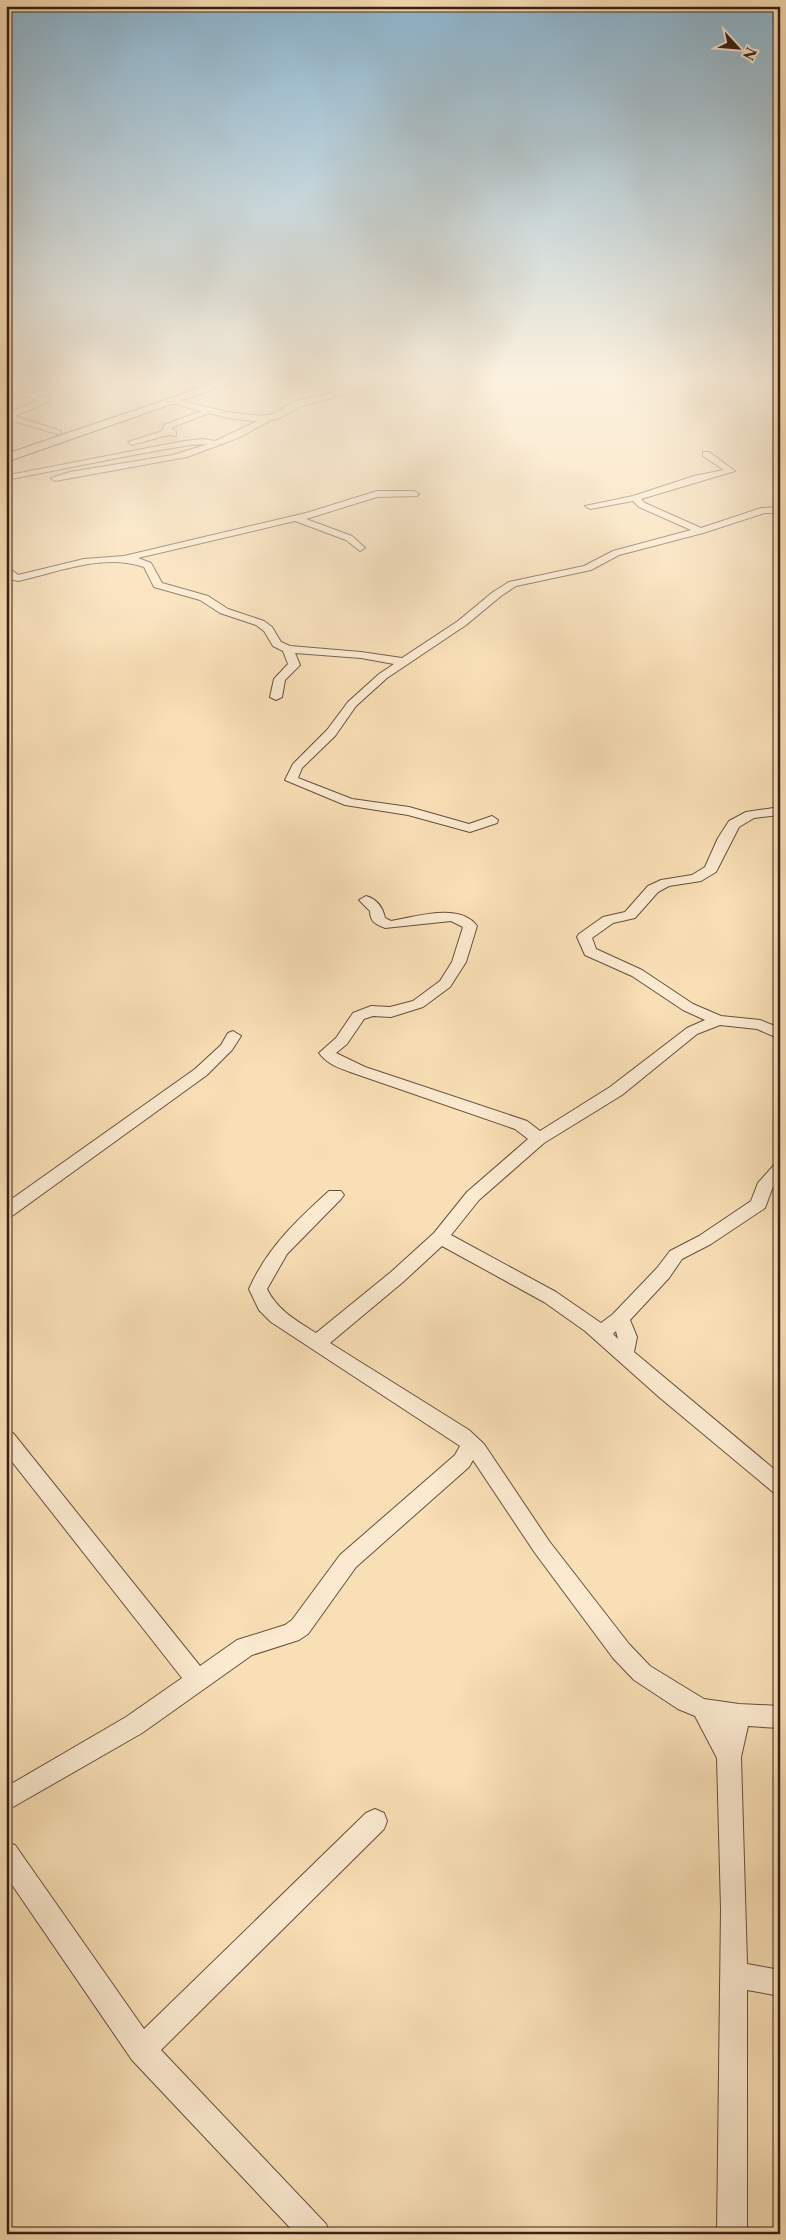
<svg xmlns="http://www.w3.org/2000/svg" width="786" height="2240" font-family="'Libre Caslon Text',serif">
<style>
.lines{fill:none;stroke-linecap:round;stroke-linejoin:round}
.minor-casing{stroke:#684f3d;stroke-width:2}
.tertiary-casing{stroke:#684f3d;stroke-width:2}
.secondary-casing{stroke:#371f15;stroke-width:2}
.minor{fill:#fbead0;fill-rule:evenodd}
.tertiary{fill:#fbead0;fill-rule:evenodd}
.secondary{fill:#fbead0;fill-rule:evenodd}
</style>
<rect width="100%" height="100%" fill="#f9dfb6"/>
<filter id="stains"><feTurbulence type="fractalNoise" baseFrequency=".004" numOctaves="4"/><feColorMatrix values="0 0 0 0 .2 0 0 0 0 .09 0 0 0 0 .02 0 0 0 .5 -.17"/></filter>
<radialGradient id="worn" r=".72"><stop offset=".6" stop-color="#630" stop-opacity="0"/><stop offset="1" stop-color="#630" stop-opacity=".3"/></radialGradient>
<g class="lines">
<g class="minor-casing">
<path id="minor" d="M533,379H544L576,387L602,381L606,383L576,391Z
M6,384L48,398V402L15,416L61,431V435L6,419V414L38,400L6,389Z
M207,409L214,411L171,428L176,432V436L168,435L132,445L128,442L162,431L164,425Z
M266,417L273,419L238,438L187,457L55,481L51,478L70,472L173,455L208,444L190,445L138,454L6,480V476L9,475L184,441L203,439L215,441Z
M703,452H709L735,471L641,499L645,503L701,528L761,508L780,507V513H765L703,533L619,555L591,570L516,586L501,596L466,625L387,678L356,706L335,736L302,768L298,778L352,799L409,807L469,824L492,816L498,820L497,823L470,832L408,815L345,805L285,780L293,764L327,730L348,702L379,674L394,664L361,658L295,653L300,665L285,680L282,697L276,700L270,697L274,679L288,664L283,651L273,646L264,631L256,625L220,613L200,600L154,587L144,567C103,553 59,572 18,581L10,579L6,574V565L18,575L84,559L124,556L306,513L377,491H414L419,494L417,496L377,497L306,519L352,536L365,548L360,551L346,540L295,521L138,558L151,563L162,583L208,596L228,609L264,621L272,627L281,642L290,646L361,652L402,658L458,621L493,592L509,582L584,566L613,551L691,530L639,507L633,501L590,509L585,506L633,496L694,476L724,470L703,456Z
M780,807V815L754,818L739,827L716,872L701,881L669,886L658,892L635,918L613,923L592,938L596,949L642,970L693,1004L721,1016L760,1020L780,1028V1039L757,1029L720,1025L697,1034L622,1095L544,1143L479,1200L451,1235L556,1292L601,1323L613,1314L657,1268L670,1251L699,1236L751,1201L758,1183L774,1165L780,1163V1180L772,1189L765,1208L711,1244L682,1259L669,1278L630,1320L637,1337L634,1352L780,1474V1494L773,1492L659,1397L585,1331L544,1302L442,1246L403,1282L330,1343L469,1430L484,1444L549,1541L629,1644L650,1666L704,1699L739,1704L780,1706V1728L748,1726L741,1757L747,1964L780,1970V1996L747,1990V2234H717L721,1909L717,1758L695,1716L678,1709L634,1680L613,1658L535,1553L473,1460L469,1467L356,1567L308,1634L299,1640L252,1655L142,1733L6,1811V1787L126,1717L182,1678L6,1454V1431L13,1433L200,1666L237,1640L285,1625L292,1620L340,1555L455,1455L460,1446L271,1322L259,1310L249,1289C267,1248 297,1220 329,1191H341L344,1195L341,1199L287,1254L267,1289C277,1310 297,1321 316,1333L391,1272L434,1233L467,1192L528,1139L515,1129L353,1073C340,1068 328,1065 319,1053L336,1038L353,1013L371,1006L390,1007L413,1001L440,981L452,962L463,927L451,921L385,928C376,924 370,922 370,911L359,900L366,896C377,899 383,908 385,918L391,921C415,917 460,902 477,926L466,962L450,987L423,1007L391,1017L373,1016L364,1019L347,1044L336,1053L365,1067L527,1121L540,1131L610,1087L687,1028L705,1020L683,1010L632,976L585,955L577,937L579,934L603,917L625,912L648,886L661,880L692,875L705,867L718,838L729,821L746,812ZM616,1331L618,1339L613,1334Z
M233,1031L241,1036L232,1050L207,1075L12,1216L6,1218V1203L195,1069L221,1045L228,1033Z
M375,1809L384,1813L387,1821L384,1829L161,2050L326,2224L330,2234H296L132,2060L6,1876V1842L15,1845L144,2029L366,1813Z"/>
</g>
<g class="tertiary-casing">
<path id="tertiary" d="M387,379H403L301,406L280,418L262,422L228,418L164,401L169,398L228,412L262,416L273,414L293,402Z"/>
</g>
<g class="secondary-casing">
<path id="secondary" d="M227,379H243L6,462V454Z"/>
</g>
<use href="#minor" class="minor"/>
<use href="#tertiary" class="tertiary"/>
<use href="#secondary" class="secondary"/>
</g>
<linearGradient id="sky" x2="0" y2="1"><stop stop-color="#8bb7d3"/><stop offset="0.55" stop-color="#fcf1de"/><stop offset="1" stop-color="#fcf1de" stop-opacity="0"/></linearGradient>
<rect width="786" height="692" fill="url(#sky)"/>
<rect width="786" height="2240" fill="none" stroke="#f9dfb6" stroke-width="25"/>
<rect x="8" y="8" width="771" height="2225" fill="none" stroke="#371f15" stroke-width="2.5"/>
<rect x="12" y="12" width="761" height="2215" fill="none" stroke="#371f15"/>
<g transform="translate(738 48) rotate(116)" stroke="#fbead0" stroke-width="4" paint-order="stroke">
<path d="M0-4L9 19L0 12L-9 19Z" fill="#371f15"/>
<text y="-8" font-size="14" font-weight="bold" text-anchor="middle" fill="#371f15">N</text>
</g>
<rect width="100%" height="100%" filter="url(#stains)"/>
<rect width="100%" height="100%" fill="url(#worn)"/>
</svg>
